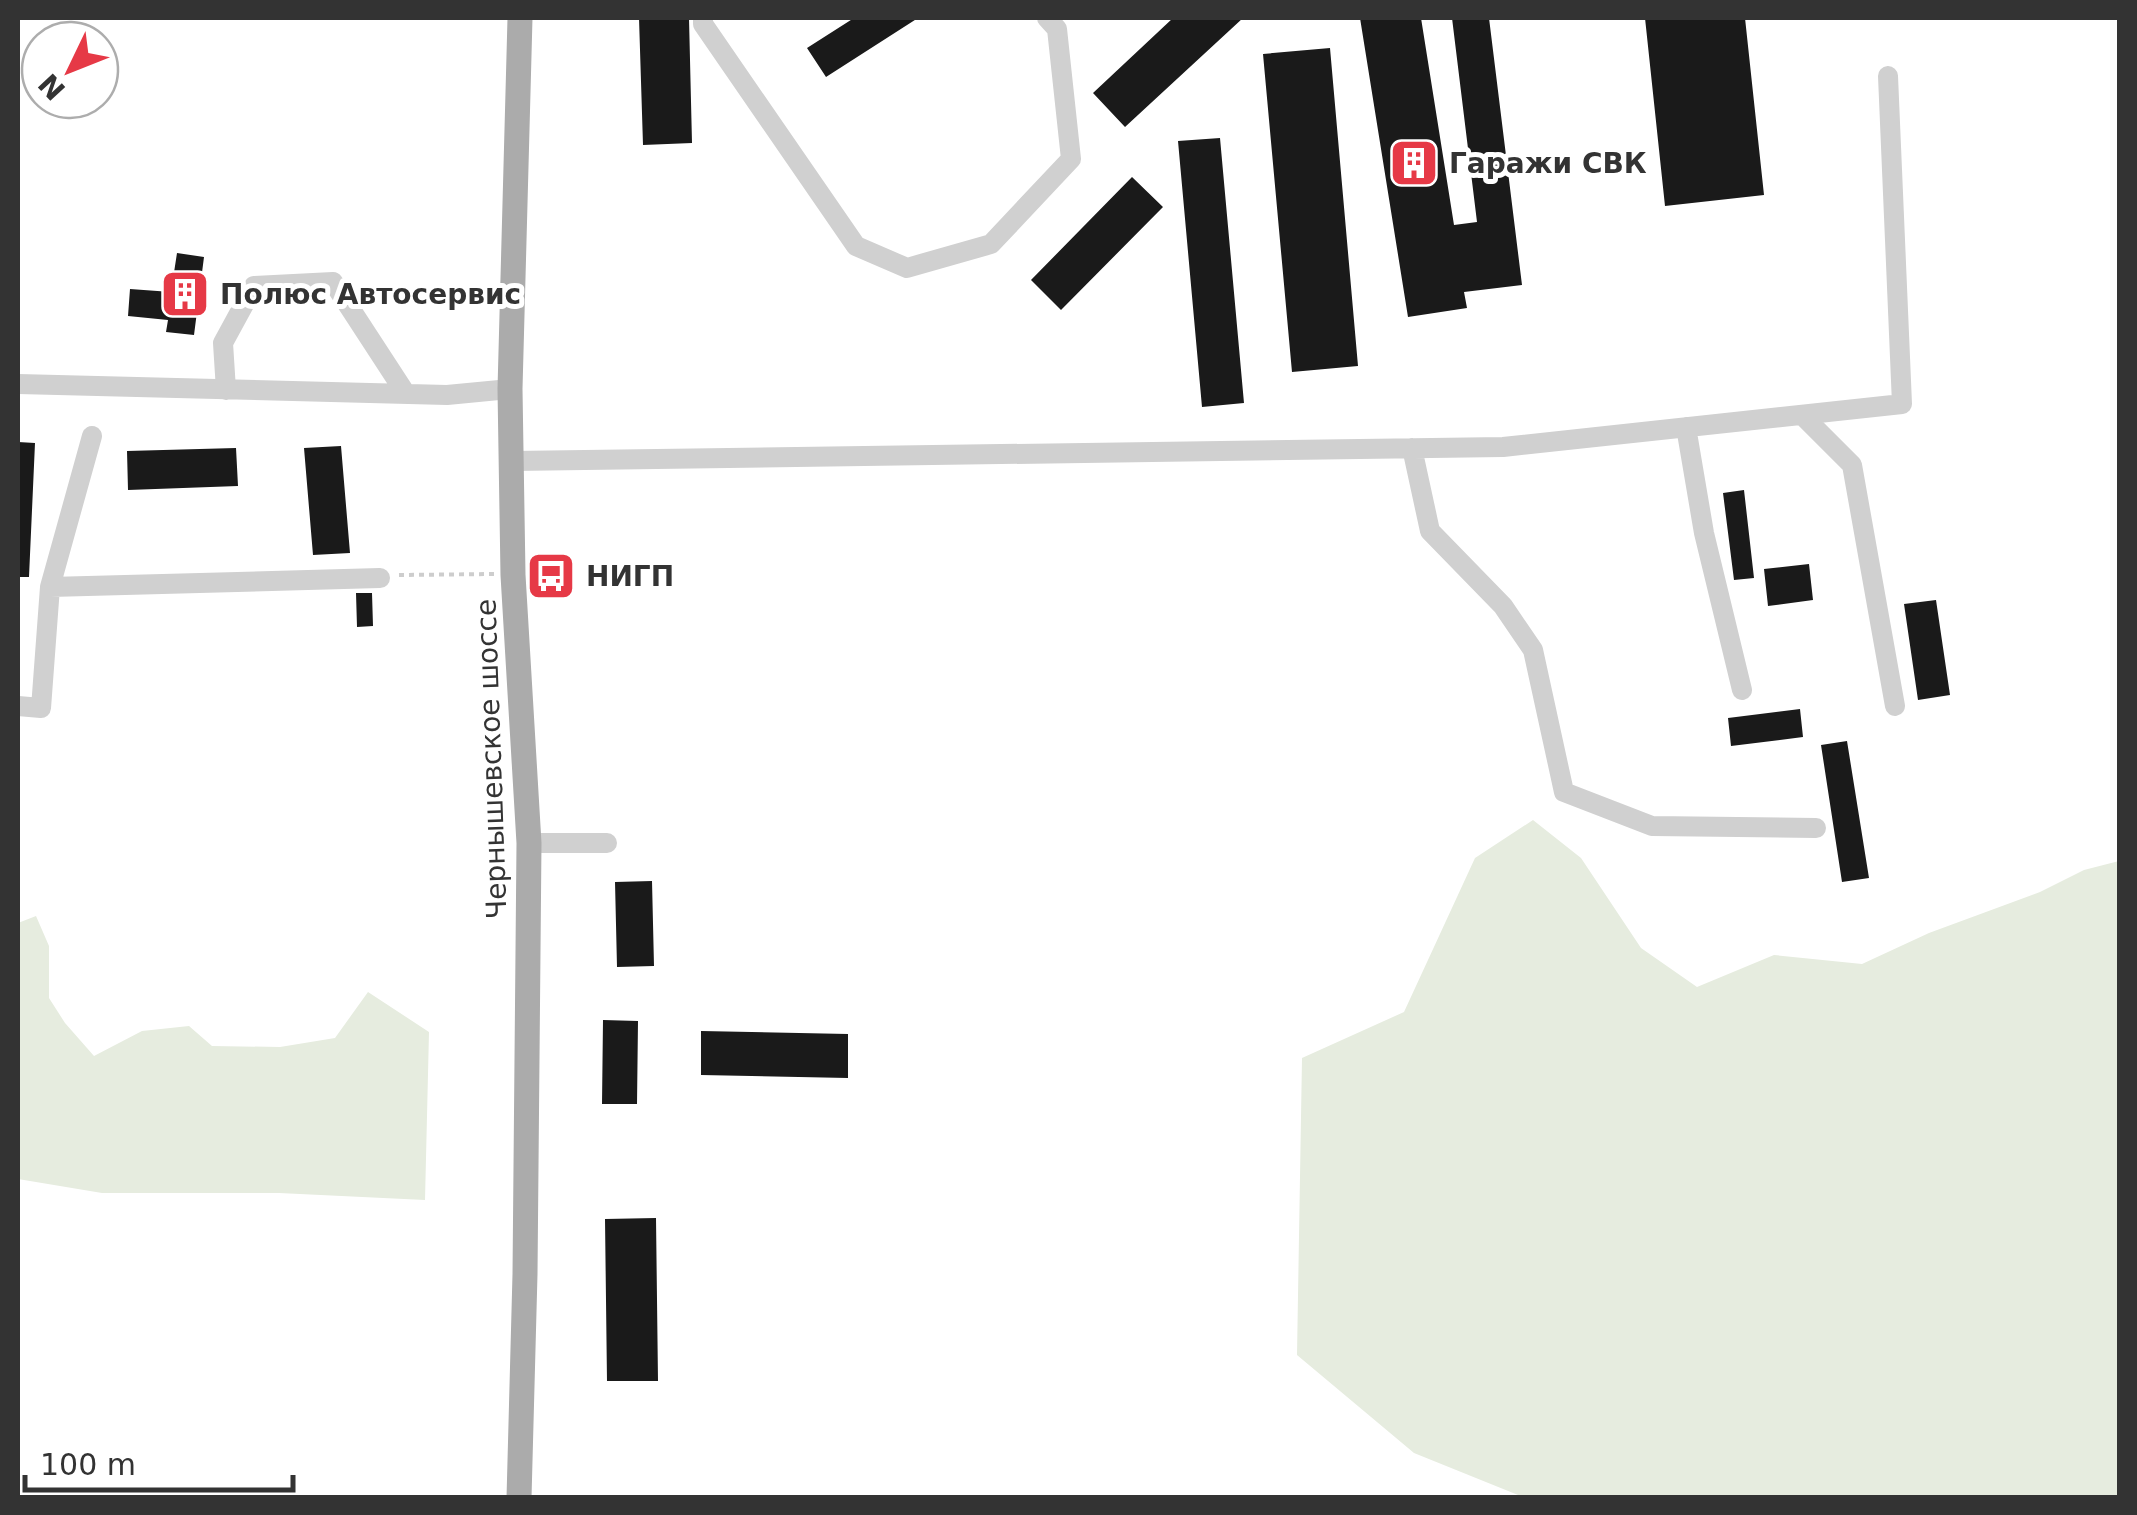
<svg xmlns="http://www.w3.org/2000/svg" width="2137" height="1515" font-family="'DejaVu Sans',sans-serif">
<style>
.green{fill:#e6ecdf}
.building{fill:#1a1a1a}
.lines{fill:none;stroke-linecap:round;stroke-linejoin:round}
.path{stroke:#cdcdcd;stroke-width:4;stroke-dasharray:5 5;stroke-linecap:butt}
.minor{stroke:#d0d0d0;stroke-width:20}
.major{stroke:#ababab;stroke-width:25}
.labels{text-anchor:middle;stroke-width:10;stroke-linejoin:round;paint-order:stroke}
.poi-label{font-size:28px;font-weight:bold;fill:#333;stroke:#fff;text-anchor:start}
.street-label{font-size:28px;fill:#333;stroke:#fff}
</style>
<rect width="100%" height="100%" fill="#fff"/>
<path class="green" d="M1533,820L1581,858L1641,948L1697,987L1774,955L1862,964L1929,933L2040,892L2084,870L2119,861V1497H1523L1414,1453L1297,1355L1302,1058L1404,1012L1475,858Z
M36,916L49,946V998L65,1023L94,1056L142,1031L189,1026L212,1046L280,1047L335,1038L368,992L429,1032L425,1200L279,1193H102L18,1179V923Z"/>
<path class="building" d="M639,18H689L692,143L643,145Z
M854,18H918L826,77L807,48Z
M1173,18H1243L1125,127L1093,93Z
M1360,18H1421L1454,225L1477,222L1452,18H1489L1522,285L1464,292L1467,308L1408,317Z
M1645,18H1745L1764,195L1665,206Z
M1330,48L1358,366L1292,372L1263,54Z
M1220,138L1244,403L1202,407L1178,141Z
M1132,177L1163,207L1061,310L1031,280Z
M177,253L204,257L194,335L166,332L168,320L128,316L130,289L171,292Z
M18,442L35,443L29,577H18Z
M341,446L350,553L313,555L304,448Z
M236,448L238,486L128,490L127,451Z
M1744,490L1754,578L1734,580L1723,493Z
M1809,564L1813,600L1768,606L1764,569Z
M356,593H372L373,626L357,627Z
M1936,600L1950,695L1918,700L1904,604Z
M1800,709L1803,737L1731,746L1728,718Z
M1847,741L1869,878L1842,882L1821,745Z
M652,881L654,966L617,967L615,882Z
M603,1020L638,1021L637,1104H602Z
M701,1031L848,1034V1078L701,1075Z
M656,1218L658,1381H607L605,1219Z"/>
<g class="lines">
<path class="path" d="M399,575L495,574"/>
<path class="minor" d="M703,18V24L856,246L907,268L991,244L1071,159L1057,29L1047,18
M18,384L447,395L510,389
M226,390L223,343L254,286L333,282L406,394
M1802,415L1852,465L1895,706
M1686,427L1704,533L1742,690
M1412,448L1430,531L1503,606L1533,650L1564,792L1652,826L1816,828
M513,461L1503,447L1902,404L1888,76
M50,587L380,578
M18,706L41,708L50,587L92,436
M529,843H607"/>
<path class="major" d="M519,1498L525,1274L529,843L513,575L510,389L520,18"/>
</g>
<defs>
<g id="building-square" transform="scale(2.5)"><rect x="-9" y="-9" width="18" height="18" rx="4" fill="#e63946" stroke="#fff"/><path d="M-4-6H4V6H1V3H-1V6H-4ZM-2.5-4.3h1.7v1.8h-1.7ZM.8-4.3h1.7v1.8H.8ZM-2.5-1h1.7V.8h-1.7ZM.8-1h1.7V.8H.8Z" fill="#fff"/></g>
<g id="bus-square" transform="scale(2.5)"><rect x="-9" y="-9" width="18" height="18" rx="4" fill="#e63946" stroke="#fff"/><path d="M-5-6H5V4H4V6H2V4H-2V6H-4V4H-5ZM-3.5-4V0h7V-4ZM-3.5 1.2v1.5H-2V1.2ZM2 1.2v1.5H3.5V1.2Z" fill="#fff"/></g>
</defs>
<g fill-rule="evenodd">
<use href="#building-square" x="1414" y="163"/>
<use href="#building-square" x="185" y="294"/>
<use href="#bus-square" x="551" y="576"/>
</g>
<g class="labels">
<g class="poi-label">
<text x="1449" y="173">Гаражи СВК</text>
<text x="220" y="304">Полюс Автосервис</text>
<text x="586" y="586">НИГП</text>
</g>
<g class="street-label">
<text transform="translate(491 759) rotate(-92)" y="10">Чернышевское шоссе</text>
</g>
</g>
<rect width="2137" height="1515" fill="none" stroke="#333333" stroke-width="40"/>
<g transform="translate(70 70) rotate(227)"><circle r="48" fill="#ffffff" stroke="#adadad" stroke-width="2.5"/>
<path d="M0-8L18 38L0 25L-18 38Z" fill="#e63946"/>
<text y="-15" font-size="28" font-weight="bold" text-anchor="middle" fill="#333333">N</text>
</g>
<path d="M25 1475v15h268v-15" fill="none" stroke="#333333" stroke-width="5"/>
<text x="40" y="1475" font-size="30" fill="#333333" stroke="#ffffff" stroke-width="8" paint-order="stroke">100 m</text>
</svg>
